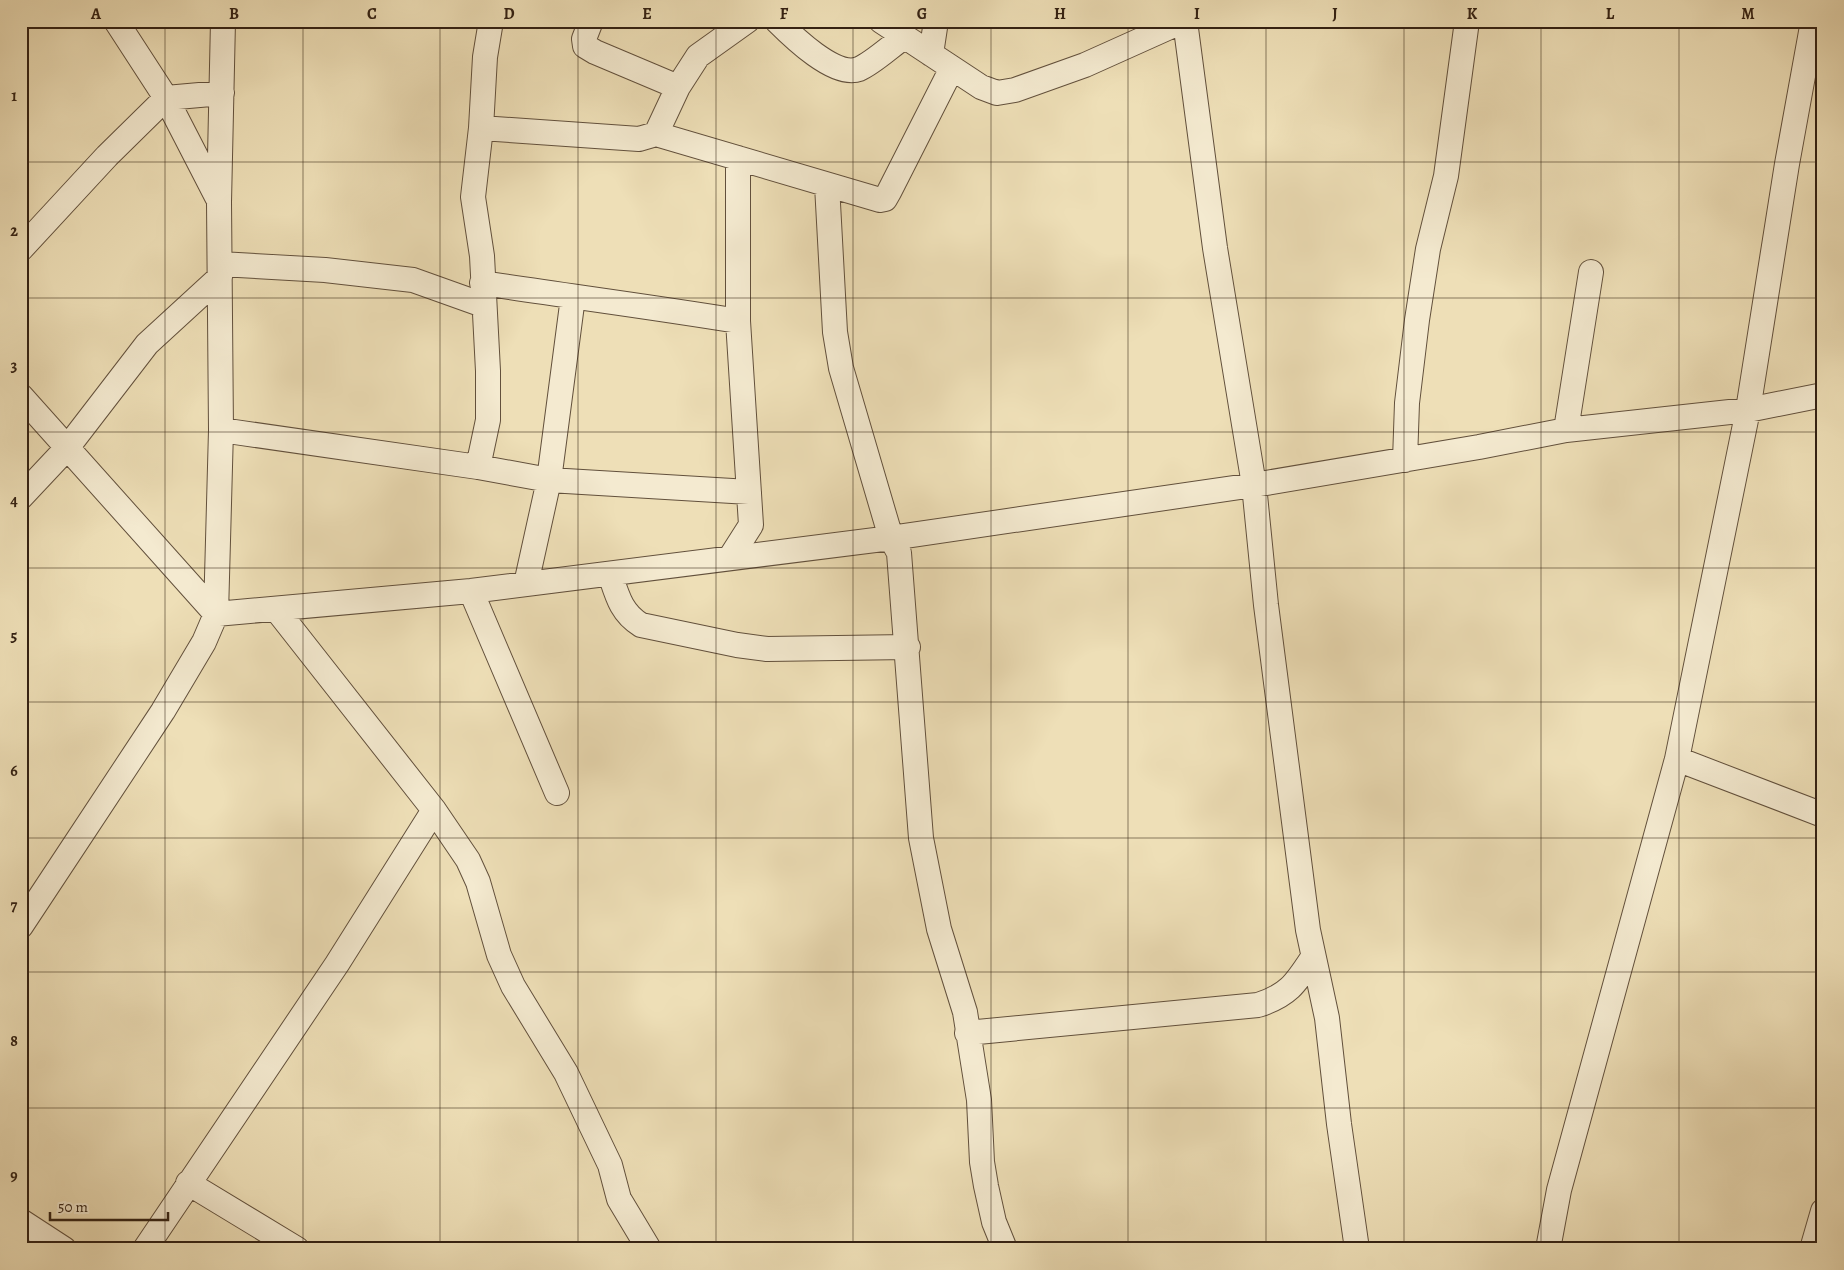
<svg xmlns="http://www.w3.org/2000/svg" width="1844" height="1270" font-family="Alegreya,serif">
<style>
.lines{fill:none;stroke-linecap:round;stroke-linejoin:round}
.minor-casing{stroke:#62503c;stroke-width:26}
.minor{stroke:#f4ead0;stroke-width:24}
.grid{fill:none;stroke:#332113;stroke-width:1;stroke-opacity:0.55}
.neatline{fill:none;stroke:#332113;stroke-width:2}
.grid-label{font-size:16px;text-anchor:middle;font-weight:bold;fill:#332113}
</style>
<rect width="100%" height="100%" fill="#eedfb7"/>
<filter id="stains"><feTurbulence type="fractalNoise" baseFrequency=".004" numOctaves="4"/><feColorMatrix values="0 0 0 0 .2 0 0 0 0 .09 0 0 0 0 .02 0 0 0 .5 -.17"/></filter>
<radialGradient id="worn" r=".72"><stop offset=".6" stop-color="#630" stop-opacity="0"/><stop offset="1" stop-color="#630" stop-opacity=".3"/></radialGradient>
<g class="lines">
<g class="minor-casing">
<path id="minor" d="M116,21L166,98L217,197
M591,21L584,39L585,46L595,52L678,87
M777,21C793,37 835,78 859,69C873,63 891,46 904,37
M881,21L981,87L997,93L1015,90L1085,65L1183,21
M1185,21L1215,248L1254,485L1266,605L1308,930L1327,1018L1339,1124L1357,1249
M931,54L936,21
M481,128L639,139L656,134L678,87L698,56L747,21
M656,134L880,200L885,199L889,192L952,68
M827,185L835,332L841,368L891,538L899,553L921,838L939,929L965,1012L979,1100L982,1162L986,1186L994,1222L1005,1249
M21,249L107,156L166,98L222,93
M220,264L325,270L413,280L483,305
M482,283C567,296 652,307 738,321
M21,396L216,614L471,591L891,538L1254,485L1479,447L1566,430L1748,410L1823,395
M221,430L478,467L549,480L749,492
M1566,430L1591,272
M1405,460L1407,403L1417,320L1428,249L1446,176L1467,21
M478,467L488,420V371L482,256L473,197L481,128L485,57L491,21
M21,497L67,448L147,344L220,277
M730,558L751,525L738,321V158
M610,574C617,595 621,613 641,625L737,645L767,649L908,647
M526,584L549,480L573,297
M471,591L557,793
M276,609L434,810L468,860L478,882L499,955L513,986L566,1073L610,1165L619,1199L649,1249
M1677,759L1823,815
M21,926L163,711L204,642L216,614L221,430L219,202L223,21
M967,1033L1258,1005C1289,995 1296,983 1313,957
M188,1183L297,1249
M21,1221L64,1249
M145,1249L337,964L434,810
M1548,1249L1559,1190L1677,759L1748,410L1787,164L1813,21
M1812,1249L1823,1211"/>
</g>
<use href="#minor" class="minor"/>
</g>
<path class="grid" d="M165,21V1249M303,21V1249M440,21V1249M578,21V1249M716,21V1249M853,21V1249M991,21V1249M1128,21V1249M1266,21V1249M1404,21V1249M1541,21V1249M1679,21V1249M21,162H1823M21,298H1823M21,432H1823M21,568H1823M21,702H1823M21,838H1823M21,972H1823M21,1108H1823"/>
<rect width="1844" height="1270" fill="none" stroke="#eedfb7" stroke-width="55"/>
<path d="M50 1212v8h118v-8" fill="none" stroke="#332113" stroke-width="2.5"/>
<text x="58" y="1212" font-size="15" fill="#332113" stroke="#f4ead0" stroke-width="4" paint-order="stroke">50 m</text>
<rect x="28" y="28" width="1788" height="1214" class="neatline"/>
<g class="grid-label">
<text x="96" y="19">A</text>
<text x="234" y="19">B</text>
<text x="372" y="19">C</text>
<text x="509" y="19">D</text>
<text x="647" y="19">E</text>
<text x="784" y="19">F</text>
<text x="922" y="19">G</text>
<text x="1060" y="19">H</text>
<text x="1197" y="19">I</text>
<text x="1335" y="19">J</text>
<text x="1472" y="19">K</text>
<text x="1610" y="19">L</text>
<text x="1748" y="19">M</text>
<text x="14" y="101">1</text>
<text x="14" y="236">2</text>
<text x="14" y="371">3</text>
<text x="14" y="506">4</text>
<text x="14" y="641">5</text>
<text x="14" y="776">6</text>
<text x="14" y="911">7</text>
<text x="14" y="1046">8</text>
<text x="14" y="1181">9</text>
</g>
<rect width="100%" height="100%" filter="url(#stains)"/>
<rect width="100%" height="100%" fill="url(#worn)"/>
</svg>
